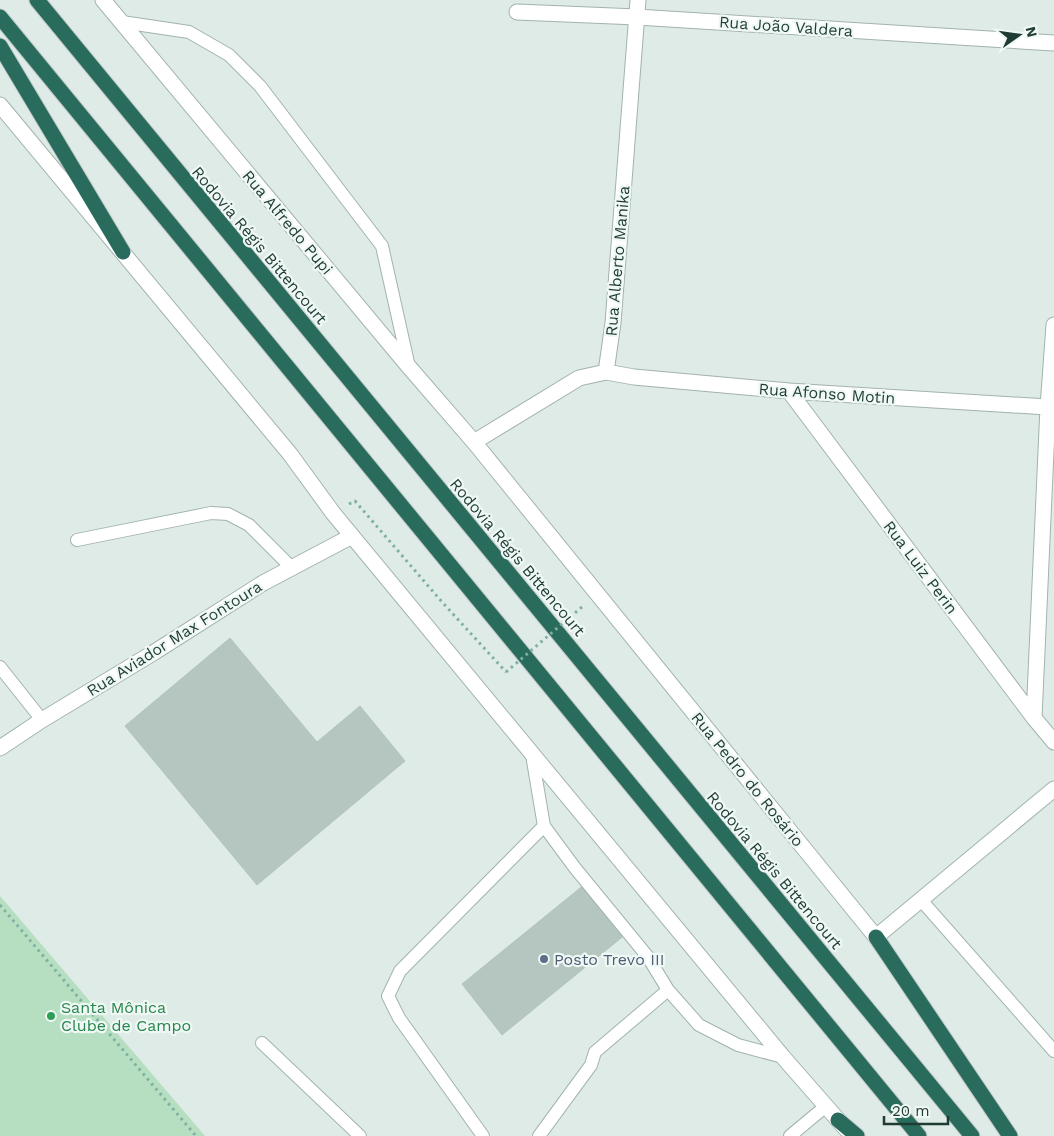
<svg xmlns="http://www.w3.org/2000/svg" width="1054" height="1136" font-family="'Work Sans',sans-serif">
<style>
.green{fill:#b6dec1}
.building{fill:#b4c6bf;stroke:#b1c5bd}
.lines{fill:none;stroke-linecap:round;stroke-linejoin:round}
.service-casing{stroke:#a2b3ad;stroke-width:14}
.minor-casing{stroke:#a2b3ad;stroke-width:17}
.tertiary-casing{stroke:#a2b3ad;stroke-width:17}
.motorway-casing{stroke:#c0c8c6;stroke-width:17}
.path{stroke:#7db1a1;stroke-width:3;stroke-dasharray:2.5 4;stroke-linecap:butt}
.service{stroke:#fff;stroke-width:12}
.minor{stroke:#fff;stroke-width:15}
.tertiary{stroke:#fff;stroke-width:15}
.motorway{stroke:#296b5d;stroke-width:15}
.path-bridge{stroke:#7db1a1;stroke-width:3;stroke-dasharray:2.5 4;stroke-linecap:butt}
.service-dot{fill:#5c6f8a;stroke:#eff8f4;stroke-width:2}
.leisure-dot{fill:#2e9e5b;stroke:#eff8f4;stroke-width:2}
.labels{text-anchor:middle;stroke-width:4.5;stroke-linejoin:round;paint-order:stroke}
.street-label{font-size:16px;fill:#1f3c34;stroke:#eff8f4}
.service-label{font-size:16px;fill:#4e5e75;stroke:#eff8f4;text-anchor:start}
.leisure-label{font-size:16px;fill:#27864d;stroke:#eff8f4;text-anchor:start}
</style>
<rect width="100%" height="100%" fill="#dfebe6"/>
<path class="green" d="M0,896L205,1136H0Z"/>
<path class="building" d="M230,638L317,742L360,706L405,761L257,885L125,726Z
M585,884L626,934L502,1035L462,984Z"/>
<g class="lines">
<g class="service-casing">
<path id="service" d="M122,22L189,32L229,55L260,86L382,246L409,367
M77,540L211,513L228,514L249,525L291,567
M0,667L42,720
M532,755L544,826L575,868L648,957L668,990L699,1025L738,1045L783,1057
M921,900L1054,1051
M262,1043L360,1136
M483,1136L399,1018L388,996L400,971L544,826
M539,1136L591,1065L595,1052L668,990
M790,1136L826,1106"/>
</g>
<g class="minor-casing">
<path id="minor" d="M517,12L637,17L1054,43
M606,372L634,377L789,391L1048,407
M789,391L1034,718L1054,742
M474,442L579,378L606,372L613,323L638,0
M1034,718L1048,407L1054,325
M0,748L42,720L153,653L263,583L352,536"/>
</g>
<g class="tertiary-casing">
<path id="tertiary" d="M103,0L409,367L474,442L876,937L1054,789
M0,105L290,454L333,513L783,1057L846,1129"/>
</g>
<g class="motorway-casing">
<path id="motorway" d="M37,0L972,1136
M0,17L919,1136
M0,46L123,252
M876,937L1010,1136
M838,1120L857,1136"/>
</g>
<path class="path" d="M349,504L355,501L442,602L506,672
M0,905L196,1136"/>
<use href="#service" class="service"/>
<use href="#minor" class="minor"/>
<use href="#tertiary" class="tertiary"/>
<use href="#motorway" class="motorway"/>
<path class="path-bridge" d="M506,672L583,606"/>
</g>
<circle class="service-dot" cx="544" cy="959" r="5"/>
<circle class="leisure-dot" cx="51" cy="1016" r="5"/>
<g class="labels">
<g class="street-label">
<text transform="translate(786 26) rotate(4)" y="6">Rua João Valdera</text>
<text transform="translate(288 222) rotate(50)" y="6">Rua Alfredo Pupi</text>
<text transform="translate(260 245) rotate(50)" y="6">Rodovia Régis Bittencourt</text>
<text transform="translate(617 261) rotate(-85)" y="6">Rua Alberto Manika</text>
<text transform="translate(827 393) rotate(4)" y="6">Rua Afonso Motin</text>
<text transform="translate(518 557) rotate(50)" y="6">Rodovia Régis Bittencourt</text>
<text transform="translate(921 567) rotate(53)" y="6">Rua Luiz Perin</text>
<text transform="translate(174 638) rotate(-32)" y="6">Rua Aviador Max Fontoura</text>
<text transform="translate(748 779) rotate(51)" y="6">Rua Pedro do Rosário</text>
<text transform="translate(775 870) rotate(50)" y="6">Rodovia Régis Bittencourt</text>
</g>
<g class="service-label">
<text x="554" y="965">Posto Trevo III</text>
</g>
<g class="leisure-label">
<text x="61" y="1013">Santa Mônica<tspan x="61" dy="18">Clube de Campo</tspan></text>
</g>
</g>
<g transform="translate(1019 35) rotate(76)" stroke="#eff8f4" stroke-width="4" paint-order="stroke">
<path d="M0-4L9 19L0 12L-9 19Z" fill="#1f3c34"/>
<text y="-8" font-size="14" font-weight="bold" text-anchor="middle" fill="#1f3c34">N</text>
</g>
<path d="M884 1116v8h64v-8" fill="none" stroke="#1f3c34" stroke-width="2.5"/>
<text x="892" y="1116" font-size="15" fill="#1f3c34" stroke="#eff8f4" stroke-width="4" paint-order="stroke">20 m</text>
</svg>
